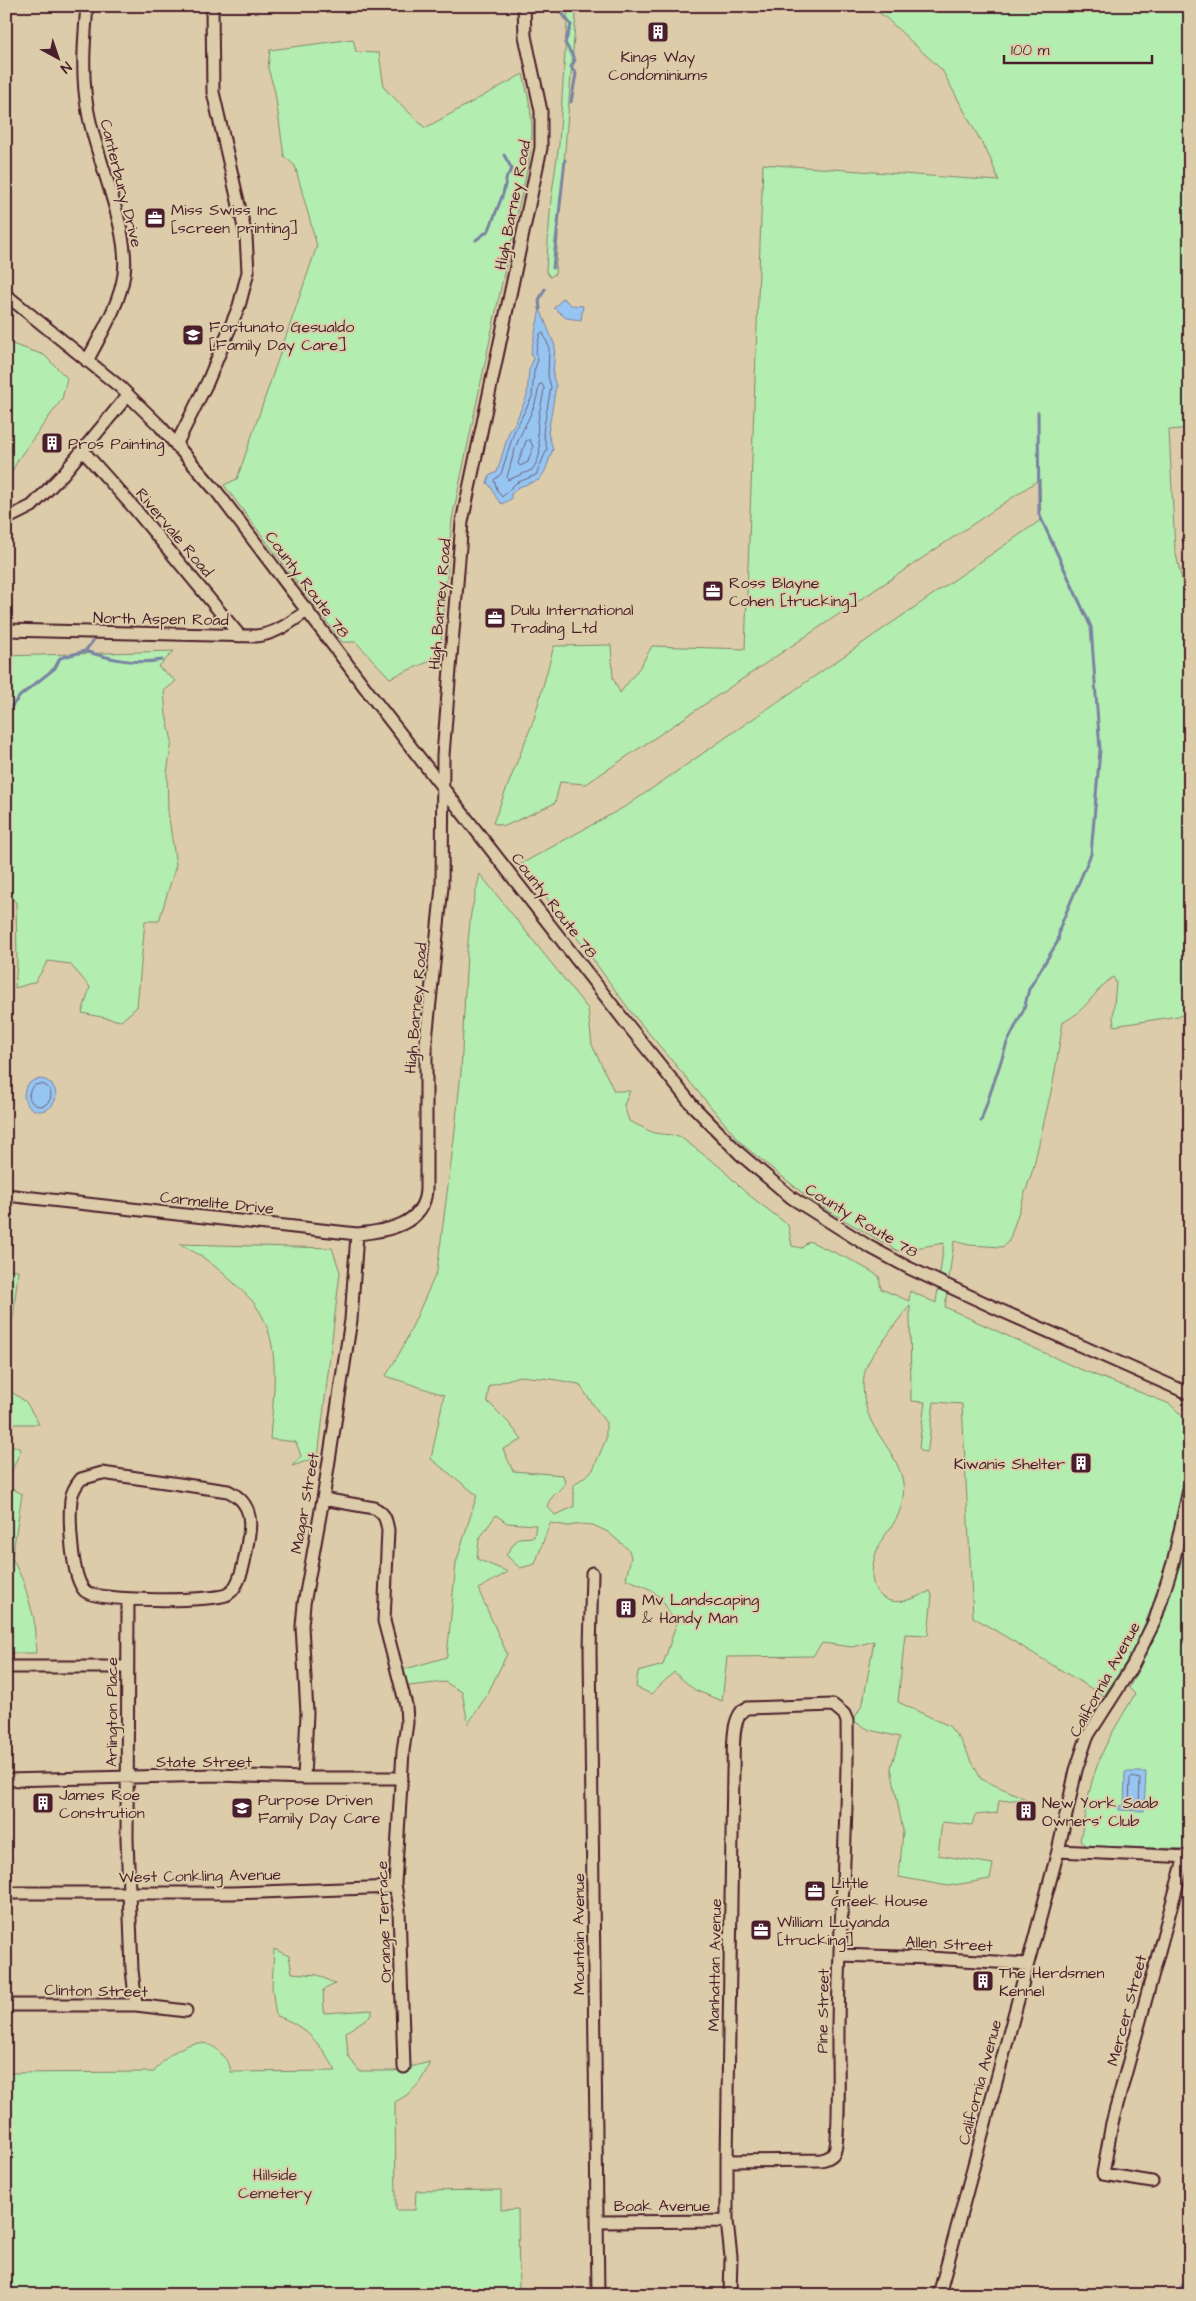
<svg xmlns="http://www.w3.org/2000/svg" width="1196" height="2301" font-family="'Architects Daughter',sans-serif">
<style>
.green{fill:#b4edb0;stroke:#7f866e;fill-rule:evenodd}
.water{fill:#97c5f1;stroke:#7883a2}
.lines{fill:none;stroke-linecap:round;stroke-linejoin:round}
.shore{stroke:#69617a;stroke-width:1}
.stream{stroke:#7883a2;stroke-width:3}
.minor-casing{stroke:#4a1f2b;stroke-width:15}
.minor{stroke:#ddcca9;stroke-width:11}
.labels{text-anchor:middle;stroke-width:4;stroke-linejoin:round;paint-order:stroke}
.poi-label{font-size:16px;fill:#4a1f2b;stroke:#ddcca9;text-anchor:start}
.street-label{font-size:16px;fill:#4a1f2b;stroke:#ddcca9}
.park-label{font-size:16px;fill:#553438;stroke:#ddcca9}
</style>
<rect width="100%" height="100%" fill="#ddcca9"/>
<filter id="ink" filterUnits="userSpaceOnUse"><feTurbulence type="fractalNoise" baseFrequency=".02" numOctaves="2"/><feDisplacementMap in="SourceGraphic" scale="10" xChannelSelector="R" yChannelSelector="G"/><feConvolveMatrix kernelMatrix="1 2 1 2 8 2 1 2 1" color-interpolation-filters="sRGB"/></filter>
<g filter="url(#ink)">
<path class="green" d="M568,6H578L576,13L555,274L550,277L546,271L551,199L559,144Z
M870,6H891L902,9L901,6H1190V428L1169,430L1175,550L1188,606L1186,620L1190,632V1014L1114,1026L1113,1017L1116,982L1113,977C1095,989 1084,1014 1063,1022L1053,1083L1033,1169L1009,1241L1002,1247L969,1245L954,1241L945,1307L1077,1368L1170,1404L1190,1424V1466L1159,1591L1133,1651L1104,1696L973,1617L962,1404L934,1402L928,1448L926,1452L921,1451L919,1447L925,1402L911,1401L910,1306C901,1315 894,1326 887,1336C881,1344 874,1352 869,1361C858,1382 864,1411 876,1430C886,1446 901,1465 903,1484C905,1495 901,1511 895,1521C891,1529 884,1535 880,1543C873,1558 866,1584 881,1596C895,1608 915,1598 930,1591L932,1595L928,1635L905,1634L898,1702L949,1726L961,1741L981,1779L1026,1799L999,1801L997,1813L975,1815L972,1825L942,1822L938,1855L993,1864L990,1879L948,1886L899,1877L903,1831L891,1767L900,1737L870,1730L853,1721L863,1703L874,1641L852,1647L822,1643L813,1656L727,1657L722,1701L695,1690L674,1672L651,1694L636,1687L638,1672L663,1665L676,1625C659,1593 660,1592 626,1579L631,1557L629,1550L608,1532L593,1525L580,1524L568,1526L550,1523L535,1564L520,1568L506,1555L518,1538L534,1537L536,1525L507,1523L496,1515L479,1539L477,1559L508,1572L478,1589L507,1654L487,1695L468,1724L462,1692L445,1682L408,1686L402,1670L447,1657L456,1563L477,1495L431,1459L444,1395L386,1376L403,1347L437,1271L454,1139L461,1072L467,951L471,913L480,874L588,1009L592,1045L614,1091H630L624,1105L629,1121L654,1133L679,1136L720,1167L745,1192L788,1225L792,1246L802,1248L809,1241L851,1260L879,1276L881,1289L909,1301L910,1291L936,1303L944,1243L898,1251L815,1203L743,1145L631,1012L587,951L521,864L628,805L1041,520L1040,479L586,784L560,782L555,803L505,826L493,823L534,719L554,646L611,645L613,678L620,693L640,667L652,646L745,649L763,164L999,181L990,158L942,70L885,17ZM519,1376L551,1379L579,1384L606,1423V1439L593,1470L574,1485V1507L555,1515L547,1506C551,1495 559,1492 565,1483L563,1475L513,1471L503,1449L522,1440L509,1423L487,1401L489,1386Z
M353,39L356,52L379,53L384,88L425,128L523,74C527,92 532,111 532,131C531,164 520,198 513,230L516,237L511,240L452,519L441,642H439L437,658L390,678L356,642H342L224,485L237,479L317,246L295,166L284,156L275,92L268,68L270,50Z
M6,342L44,355L67,378L62,399L19,458L6,483Z
M174,651L158,667L176,681L164,691L166,715L172,741L167,773L168,812L176,865L159,921H145L137,1007L121,1021L82,1013L90,987L70,964L48,961L35,982L15,988L17,963L16,902L6,893V656Z
M179,1244L332,1248L340,1272L318,1457L292,1466L301,1456L296,1442L270,1439C273,1397 283,1343 256,1306C251,1298 242,1291 235,1284C217,1267 201,1254 179,1244Z
M6,1269L18,1270L13,1320L6,1319Z
M6,1388L26,1402L39,1424H6Z
M6,1443L21,1449L6,1485Z
M6,1485L22,1494L12,1558L24,1583L34,1619L36,1653H6Z
M1190,1514V1849L1086,1846L1080,1841C1085,1816 1088,1790 1097,1766C1106,1740 1122,1717 1135,1694L1129,1688L1163,1619L1182,1553Z
M274,1949L289,1956L292,1973L318,1975L335,1984L323,1990L324,2013L372,2010V2015L346,2032L348,2056L359,2071H394L430,2062C422,2082 414,2092 395,2102L396,2210H415L416,2191L501,2190V2210L518,2209L519,2295H6V2073L154,2072C168,2052 202,2028 222,2055C227,2061 230,2064 231,2072L336,2071C322,2046 305,2024 276,2016L272,1987Z"/>
<path class="water" d="M563,298L571,305L583,306L581,320L566,318L554,308Z
M540,309L555,346L553,376L556,386L548,433L553,449L545,471L539,480L519,487L511,494V499L502,504C493,497 494,488 487,483L489,476L497,472L510,429L514,425L527,396L529,370L533,360L531,352Z
M24 1095a16 16 0 1 1 32 0a16 16 0 1 1-32 0Z
M1125,1772H1146L1144,1811L1119,1810V1806H1124Z"/>
<g class="lines">
<path class="shore" d="M543,333L549,347L548,376L551,387L543,432L547,449L536,475L516,483L502,497L498,492L494,480L501,474L514,432L532,397L534,371L538,360L536,351L540,334Z
M542,384L544,388C543,399 539,411 538,422C535,444 547,448 532,470L508,480L507,477C511,464 514,449 520,436C528,419 537,405 539,385Z
M530,440L533,447L528,462L520,466L518,463L526,441Z
M29 1095a11 11 0 1 1 22 0a11 11 0 1 1-22 0Z
M1132,1777L1140,1779L1139,1804L1137,1806L1129,1804L1130,1779Z"/>
<path class="stream" d="M554,6L562,13L571,25L565,43L575,60L571,67L576,74L571,102
M476,240L489,230L503,194L507,176L512,169L504,155
M553,268L565,160
M540,309L539,300L545,289
M85,651C110,659 135,665 162,660
M6,713L20,696L55,668L60,658L85,651L93,641
M981,1121L1007,1043L1024,1009L1029,989L1058,941L1060,927L1091,854L1100,750L1091,627L1039,514L1038,412
M1177,2295L1190,2273"/>
<g class="minor-casing">
<path id="minor" d="M87,6C84,41 81,77 88,112C96,159 130,229 124,274C120,304 101,334 87,361
M6,295L120,387L160,426L217,492L379,706L627,1024L693,1106L740,1154L792,1198L868,1246L909,1268L1002,1311L1190,1394
M176,445L208,381L239,306L248,272L246,236L213,92L212,6
M83,451L134,508L240,636
M6,519L32,506L63,474L128,395
M1189,538H1190
M6,630L256,636C277,634 291,622 308,610
M6,1195L357,1234C387,1231 424,1225 426,1190V1040L442,887L443,755L462,522L541,148V111L525,36L524,6
M102,1473L228,1491C247,1500 252,1514 249,1534C246,1550 243,1585 228,1594C215,1602 96,1602 85,1591C71,1577 69,1520 71,1499C72,1492 76,1485 81,1479Z
M323,1499L374,1508C385,1513 386,1520 388,1530L384,1621L406,1705L407,1723L403,1751L395,1884L399,1909L404,2067
M592,1573L590,1649L598,2295
M128,1599L127,1839L132,1970L136,2005
M6,1667H126
M304,1778L307,1713L302,1626L304,1604L323,1499L351,1320L357,1234
M6,1780L217,1775L304,1778H402
M1058,1851L1190,1857
M6,1893H232L395,1887
M840,1955L930,1958L1027,1964
M6,2005H136L186,2011
M727,2161L821,2160C826,2159 831,2157 834,2153C840,2142 838,2067 838,2051C837,1941 849,1831 847,1721L844,1714L833,1705L747,1708C730,1714 734,1754 733,1770L727,2161V2221L731,2257L730,2295
M1152,2182L1103,2174L1112,2123L1185,1856
M598,2222L727,2221
M939,2295L1058,1851L1076,1770L1087,1737L1133,1665L1155,1620L1173,1563L1190,1485"/>
</g>
<use href="#minor" class="minor"/>
</g>
</g>
<defs>
<g id="building-square" transform="scale(1.125)"><rect x="-9" y="-9" width="18" height="18" rx="4" fill="#4a1f2b" stroke="#ddcca9"/><path d="M-4-6H4V6H1V3H-1V6H-4ZM-2.5-4.3h1.7v1.8h-1.7ZM.8-4.3h1.7v1.8H.8ZM-2.5-1h1.7V.8h-1.7ZM.8-1h1.7V.8H.8Z" fill="#fff"/></g>
<g id="office-square" transform="scale(1.125)"><rect x="-9" y="-9" width="18" height="18" rx="4" fill="#4a1f2b" stroke="#ddcca9"/><path d="M-6-3h4V-5.5h4V-3h4V5H-6ZM-1-4.5V-3h2v-1.5ZM-6 0V1H6V0Z" fill="#fff"/></g>
<g id="school-square" transform="scale(1.125)"><rect x="-9" y="-9" width="18" height="18" rx="4" fill="#4a1f2b" stroke="#ddcca9"/><path d="M0-5L7-2L0 1L-7-2ZM-4 1L0 2.5L4 1V4Q0 6-4 4Z" fill="#fff"/></g>
</defs>
<g fill-rule="evenodd">
<use href="#building-square" x="658" y="32"/>
<use href="#office-square" x="155" y="218"/>
<use href="#school-square" x="193" y="335"/>
<use href="#building-square" x="52" y="443"/>
<use href="#office-square" x="713" y="591"/>
<use href="#office-square" x="495" y="618"/>
<use href="#building-square" x="1081" y="1463"/>
<use href="#building-square" x="626" y="1608"/>
<use href="#building-square" x="43" y="1803"/>
<use href="#school-square" x="242" y="1808"/>
<use href="#building-square" x="1026" y="1811"/>
<use href="#office-square" x="815" y="1891"/>
<use href="#office-square" x="761" y="1930"/>
<use href="#building-square" x="983" y="1981"/>
</g>
<g class="labels">
<g class="poi-label">
<text x="658" y="62" text-anchor="middle">Kings Way<tspan x="658" dy="18">Condominiums</tspan></text>
<text x="171" y="215">Miss Swiss Inc<tspan x="171" dy="18">[screen printing]</tspan></text>
<text x="209" y="332">Fortunato Gesualdo<tspan x="209" dy="18">[Family Day Care]</tspan></text>
<text x="68" y="449">Pros Painting</text>
<text x="729" y="588">Ross Blayne<tspan x="729" dy="18">Cohen [trucking]</tspan></text>
<text x="511" y="615">Dulu International<tspan x="511" dy="18">Trading Ltd</tspan></text>
<text x="1065" y="1469" text-anchor="end">Kiwanis Shelter</text>
<text x="642" y="1605">Mv Landscaping<tspan x="642" dy="18">&amp; Handy Man</tspan></text>
<text x="59" y="1800">James Roe<tspan x="59" dy="18">Constrution</tspan></text>
<text x="258" y="1805">Purpose Driven<tspan x="258" dy="18">Family Day Care</tspan></text>
<text x="1042" y="1808">New York Saab<tspan x="1042" dy="18">Owners’ Club</tspan></text>
<text x="831" y="1888">Little<tspan x="831" dy="18">Greek House</tspan></text>
<text x="777" y="1927">William Luyanda<tspan x="777" dy="18">[trucking]</tspan></text>
<text x="999" y="1978">The Herdsmen<tspan x="999" dy="18">Kennel</tspan></text>
</g>
<g class="street-label">
<text transform="translate(122 183) rotate(76)" y="6">Canterbury Drive</text>
<text transform="translate(512 205) rotate(-79)" y="6">High Barney Road</text>
<text transform="translate(175 532) rotate(50)" y="6">Rivervale Road</text>
<text transform="translate(308 584) rotate(53)" y="6">County Route 78</text>
<text transform="translate(439 604) rotate(-85)" y="6">High Barney Road</text>
<text transform="translate(161 618) rotate(1)" y="6">North Aspen Road</text>
<text transform="translate(555 905) rotate(52)" y="6">County Route 78</text>
<text transform="translate(415 1008) rotate(-85)" y="6">High Barney Road</text>
<text transform="translate(217 1202) rotate(6)" y="6">Carmelite Drive</text>
<text transform="translate(862 1220) rotate(31)" y="6">County Route 78</text>
<text transform="translate(304 1503) rotate(-80)" y="6">Magar Street</text>
<text transform="translate(1104 1679) rotate(-61)" y="6">California Avenue</text>
<text transform="translate(111 1712) rotate(-90)" y="6">Arlington Place</text>
<text x="204" y="1767">State Street</text>
<text transform="translate(200 1875) rotate(-1)" y="6">West Conkling Avenue</text>
<text transform="translate(383 1922) rotate(-92)" y="6">Orange Terrace</text>
<text transform="translate(578 1934) rotate(-90)" y="6">Mountain Avenue</text>
<text transform="translate(949 1943) rotate(3)" y="6">Allen Street</text>
<text transform="translate(714 1965) rotate(-89)" y="6">Manhattan Avenue</text>
<text transform="translate(96 1990) rotate(1)" y="6">Clinton Street</text>
<text transform="translate(1126 2010) rotate(-75)" y="6">Mercer Street</text>
<text transform="translate(822 2011) rotate(-89)" y="6">Pine Street</text>
<text transform="translate(979 2082) rotate(-75)" y="6">California Avenue</text>
<text x="662" y="2211">Boak Avenue</text>
</g>
<g class="park-label">
<text x="275" y="2180">Hillside<tspan x="275" dy="18">Cemetery</tspan></text>
</g>
</g>
<rect width="1196" height="2301" fill="none" stroke="#ddcca9" stroke-width="25"/>
<rect x="12" y="12" width="1171" height="2276" fill="none" stroke="#4a1f2b" stroke-width="2" filter="url(#ink)"/>
<g transform="translate(58 58) rotate(140)" stroke="#ddcca9" stroke-width="4" paint-order="stroke">
<path d="M0-4L9 19L0 12L-9 19Z" fill="#4a1f2b"/>
<text y="-8" font-size="14" font-weight="bold" text-anchor="middle" fill="#4a1f2b">N</text>
</g>
<path d="M1004 55v8h148v-8" fill="none" stroke="#4a1f2b" stroke-width="2.5"/>
<text x="1011" y="55" font-size="15" fill="#4a1f2b" stroke="#ddcca9" stroke-width="4" paint-order="stroke">100 m</text>
</svg>
